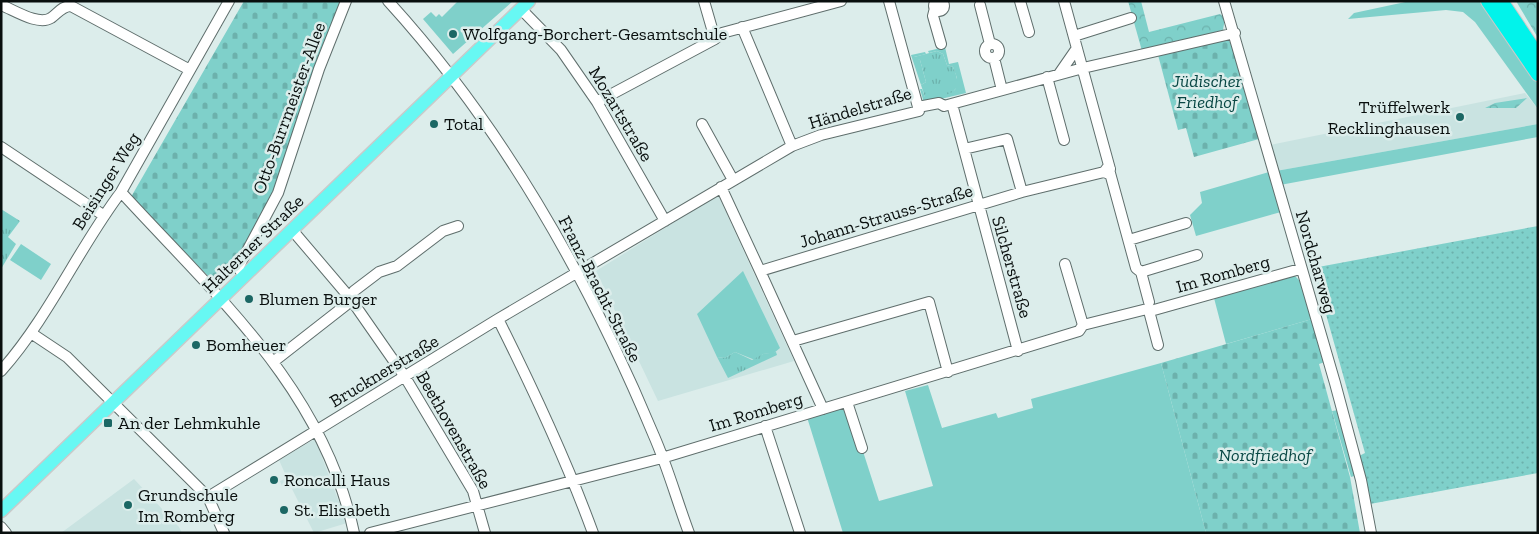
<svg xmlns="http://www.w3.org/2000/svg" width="1539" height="534" font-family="'Zilla Slab',serif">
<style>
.built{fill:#c9e3e1}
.grass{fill:#7fd0ca}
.forest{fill:url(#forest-crowns)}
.cemetery{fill:url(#cemetery-stones)}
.park{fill:url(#park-tufts)}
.garden{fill:url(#garden-dots)}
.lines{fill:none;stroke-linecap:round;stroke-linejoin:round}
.minor-casing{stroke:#5f6e6c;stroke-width:12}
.major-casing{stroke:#c9caca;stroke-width:15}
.highway-casing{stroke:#c9caca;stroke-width:16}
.minor{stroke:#fff;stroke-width:10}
.major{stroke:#67f8f3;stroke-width:12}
.highway{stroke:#01f3eb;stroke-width:14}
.poi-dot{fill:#1b6764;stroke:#dcedeb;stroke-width:2}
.labels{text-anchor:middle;stroke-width:5;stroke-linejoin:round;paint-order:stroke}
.poi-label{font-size:18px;fill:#090f0e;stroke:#dcedeb;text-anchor:start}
.park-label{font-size:18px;font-style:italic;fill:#084744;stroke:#dcedeb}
.street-label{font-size:18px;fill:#090f0e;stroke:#dcedeb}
</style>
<defs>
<pattern id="forest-crowns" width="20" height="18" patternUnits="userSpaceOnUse" patternTransform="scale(1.25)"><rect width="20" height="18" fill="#7fd0ca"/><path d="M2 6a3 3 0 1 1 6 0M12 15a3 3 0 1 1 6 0" fill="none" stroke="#6cb1ac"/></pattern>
<pattern id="cemetery-stones" width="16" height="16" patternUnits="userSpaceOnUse" patternTransform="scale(1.25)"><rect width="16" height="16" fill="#7fd0ca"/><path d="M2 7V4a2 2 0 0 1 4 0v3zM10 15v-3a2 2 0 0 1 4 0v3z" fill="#6cb1ac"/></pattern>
<pattern id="park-tufts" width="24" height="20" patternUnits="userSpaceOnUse" patternTransform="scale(1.25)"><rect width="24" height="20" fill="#7fd0ca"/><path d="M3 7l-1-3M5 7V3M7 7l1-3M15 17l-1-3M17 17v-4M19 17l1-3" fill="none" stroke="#6cb1ac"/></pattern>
<pattern id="garden-dots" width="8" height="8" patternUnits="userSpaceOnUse" patternTransform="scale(1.25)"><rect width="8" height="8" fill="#7fd0ca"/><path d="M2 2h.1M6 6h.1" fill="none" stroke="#6cb1ac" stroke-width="1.8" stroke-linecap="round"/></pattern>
</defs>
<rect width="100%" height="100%" fill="#dcedeb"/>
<path class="built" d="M1525,93L1538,109V124L1276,171L1270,145Z
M718,195L794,361L658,401L596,271Z
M315,439L347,523L314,533L289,483L282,486L280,481L287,478L279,460Z
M134,479L179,527L182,533H61Z"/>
<path class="grass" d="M458,1H513L453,54L423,19L431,12L436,17L439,14L442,17Z
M1410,1H1485L1538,81V109L1475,22L1463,12L1446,10L1348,19L1354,13Z
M945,47L949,64L958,62L966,93L924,103L920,89H922L925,97L955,90L957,78L953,67L947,65L943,54L937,51L929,53L928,51Z
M925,52L926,54L914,57L920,60L926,82L921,85L911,55Z
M1538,124V137L1280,185L1276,171Z
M1269,172L1281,212L1196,236L1190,215L1202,203L1200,192Z
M21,244L51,264L41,280L10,260Z
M743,271L780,348L774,353L763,354L755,360L735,352L725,358L717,357L697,314Z
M1294,275L1301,282L1312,319L1226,344L1214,298Z
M1161,363L1206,533H843L806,414L847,402L879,501L933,486L905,391L928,385L942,428L996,413L998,418L1033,408L1031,399Z
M1339,410L1357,475L1351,477L1332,411Z"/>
<path class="forest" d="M1128,1H1141L1149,32L1220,14L1225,18L1223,30L1142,51Z
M1516,1H1538V38Z
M1527,98L1516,108H1485L1495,103Z"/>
<path class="cemetery" d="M244,1H343L277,188L238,262L217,285L131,197Z
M1227,39L1233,45L1259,139L1194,157L1186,128L1178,130L1158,55Z
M1312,319L1325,362L1319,364L1350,477L1360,533H1206L1161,363Z"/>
<path class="park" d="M937,51L943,54L947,65L953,67C966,95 947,96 925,97L921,85L926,82L920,60L914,59V57Z
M1,209L20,221L8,237L16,244L1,269Z
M735,352L752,360L763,354L776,352L777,355L728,378L717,357L725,358Z"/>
<path class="garden" d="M1538,226V473L1370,504L1359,456L1365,453L1313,268Z"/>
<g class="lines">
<g class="minor-casing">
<path id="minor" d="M388,1C503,127 589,280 654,436C668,468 677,501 689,533
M704,1L715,39
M889,1L918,107
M1020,1L1029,32
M1064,1L1110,169
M1224,1L1335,383L1361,480L1371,533
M934 6a5 5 0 1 1 10 0a5 5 0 1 1-10 0Z
M1,5C14,10 38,26 51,18C58,13 62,6 71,6L190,70
M980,5L990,44
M935,8L933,16L941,44
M521,9L561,50L597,102L665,221
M742,27L792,146
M1074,36L1131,18
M985 51a7 7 0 1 1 14 0a7 7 0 1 1-14 0Z
M994,58L1002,90
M1059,74L1077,48
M1047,77L1064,140
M597,102L715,39L722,33L841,1
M952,104L1018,351
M702,124L733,180
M1,147L103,215
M964,149L1007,139L1022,192L1104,172L1109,174L1110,169L1107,168L1104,172
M1110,173L1136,268L1141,272L1149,302
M721,187L760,271
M121,192C216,296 323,388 354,533
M293,231L350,298L405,377L473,491L485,533
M1129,240L1186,223
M1065,264L1083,325
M1141,272L1197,255
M245,276L238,268L278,193L319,69L346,1
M1154,310L1300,269
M1149,311L1158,345
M498,319C533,389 566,459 593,533
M31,333L67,357L208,497L224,533
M793,341L929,302L948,372
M273,362L346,305L354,291L379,272L397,266L443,231L458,226
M1,371C49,317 78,249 121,192L229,1
M847,402L862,448
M823,409L760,271L1022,192
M765,426L800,533
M208,497L498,319L792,146L821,135L919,111L918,107L939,103L944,106L1083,68L1235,33
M1,527L6,533
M370,533L662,458L1079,331L1083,325L1147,309"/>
</g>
<g class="major-casing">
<path id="major" d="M1,511L529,1"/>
</g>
<g class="highway-casing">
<path id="highway" d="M1488,1L1538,74
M1501,1L1538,56"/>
</g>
<use href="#minor" class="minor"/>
<use href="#major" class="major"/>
<use href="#highway" class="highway"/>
</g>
<g class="poi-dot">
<circle cx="453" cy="34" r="5"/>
<circle cx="1460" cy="117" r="5"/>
<circle cx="434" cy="124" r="5"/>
<circle cx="249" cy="299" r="5"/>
<circle cx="196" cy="345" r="5"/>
<rect x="103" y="418" width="10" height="10" rx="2.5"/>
<circle cx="274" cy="480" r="5"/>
<circle cx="128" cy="505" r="5"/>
<circle cx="284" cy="510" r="5"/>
</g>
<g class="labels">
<g class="poi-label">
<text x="463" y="40">Wolfgang-Borchert-Gesamtschule</text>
<text x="1450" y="113" text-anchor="end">Trüffelwerk<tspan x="1450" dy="21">Recklinghausen</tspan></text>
<text x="444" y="130">Total</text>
<text x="259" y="305">Blumen Burger</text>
<text x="206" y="351">Bomheuer</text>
<text x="118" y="429">An der Lehmkuhle</text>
<text x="284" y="486">Roncalli Haus</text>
<text x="138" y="501">Grundschule<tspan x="138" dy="21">Im Romberg</tspan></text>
<text x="294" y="516">St. Elisabeth</text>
</g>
<g class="park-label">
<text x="1207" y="87">Jüdischer<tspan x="1207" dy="21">Friedhof</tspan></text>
<text x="1265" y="461">Nordfriedhof</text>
</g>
<g class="street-label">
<text transform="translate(289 108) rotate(-70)" y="6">Otto-Burrmeister-Allee</text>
<text transform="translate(860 108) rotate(-17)" y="6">Händelstraße</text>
<text transform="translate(621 114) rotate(59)" y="6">Mozartstraße</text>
<text transform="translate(106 181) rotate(-58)" y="6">Beisinger Weg</text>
<text transform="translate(886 216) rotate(-17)" y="6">Johann-Strauss-Straße</text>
<text transform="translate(253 244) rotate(-44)" y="6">Halterner Straße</text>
<text transform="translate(1316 262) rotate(74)" y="6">Nordcharweg</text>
<text transform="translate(1012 267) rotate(74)" y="6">Silcherstraße</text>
<text transform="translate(1223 274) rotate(-16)" y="6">Im Romberg</text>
<text transform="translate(600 289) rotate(63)" y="6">Franz-Bracht-Straße</text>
<text transform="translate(384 371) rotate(-31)" y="6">Brucknerstraße</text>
<text transform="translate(756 412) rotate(-17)" y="6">Im Romberg</text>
<text transform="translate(454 430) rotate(60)" y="6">Beethovenstraße</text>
</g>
</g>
<rect width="1539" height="534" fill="none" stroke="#090f0e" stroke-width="5"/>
</svg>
